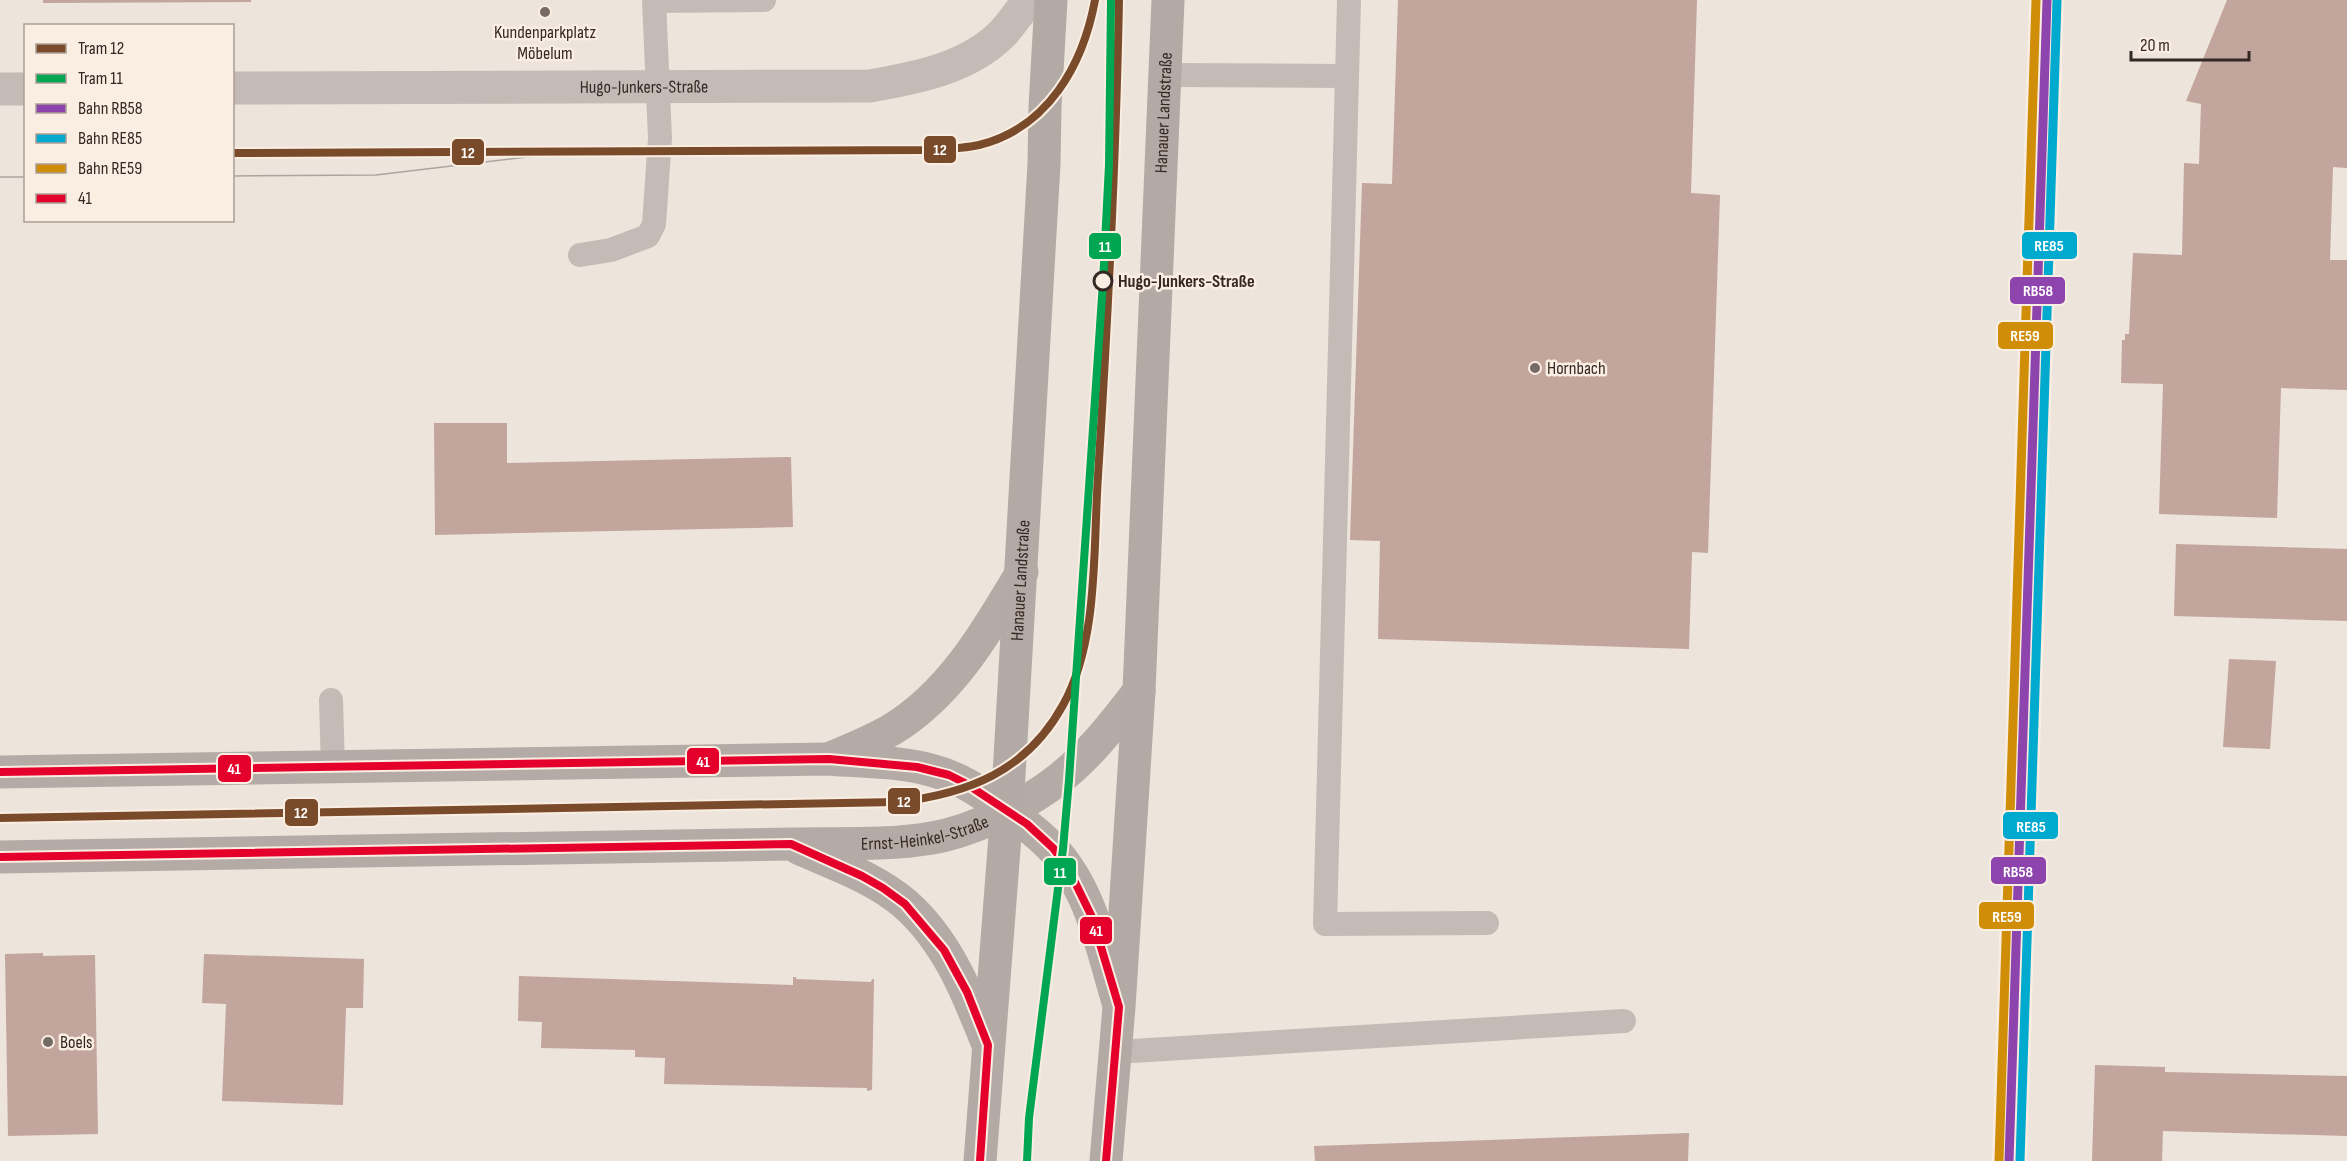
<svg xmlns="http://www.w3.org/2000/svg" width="2347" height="1161" font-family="'Sofia Sans Condensed',sans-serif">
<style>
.building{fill:#c2a59c}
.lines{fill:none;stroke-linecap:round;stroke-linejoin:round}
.service{stroke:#c4bbb6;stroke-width:24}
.minor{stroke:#c4bbb6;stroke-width:33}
.secondary{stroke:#b5aba6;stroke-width:33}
.primary{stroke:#b3aaa5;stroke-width:33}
.tram{stroke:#ada4a0;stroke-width:1.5}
.bus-1-casing{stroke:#faede2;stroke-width:12}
.bus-1{stroke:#e4002b;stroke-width:8}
.rail-1-casing{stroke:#faede2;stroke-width:14}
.rail-2-casing{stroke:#faede2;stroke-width:14}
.rail-3-casing{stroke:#faede2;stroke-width:14}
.rail-1{stroke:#8e44ad;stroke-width:9}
.rail-2{stroke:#00a9ce;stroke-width:9}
.rail-3{stroke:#d08d07;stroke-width:9}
.tram-1-casing{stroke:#faede2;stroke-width:12}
.tram-2-casing{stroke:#faede2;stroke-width:12}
.tram-1{stroke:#7a4b2a;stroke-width:8}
.tram-2{stroke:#00a651;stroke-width:8}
.poi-dot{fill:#756a64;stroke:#faede2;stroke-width:2}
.stop-dot{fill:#faede2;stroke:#352824;stroke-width:3}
.labels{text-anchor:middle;stroke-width:5;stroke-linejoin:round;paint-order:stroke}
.poi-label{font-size:18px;fill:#352824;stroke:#faede2;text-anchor:start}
.street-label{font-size:18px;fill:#352824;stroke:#faede2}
.stop-label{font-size:18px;font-weight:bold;fill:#352824;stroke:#faede2;text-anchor:start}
.line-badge{stroke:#faede2;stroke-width:2}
.badge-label{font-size:16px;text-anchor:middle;font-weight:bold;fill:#fff}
</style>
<rect width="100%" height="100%" fill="#ede4dc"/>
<path class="building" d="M43,0H251V2L43,3Z
M1398,0H1697L1691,193L1720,195L1708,553L1692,552L1689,649L1378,639L1380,541L1350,540L1362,183L1392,184Z
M2227,0H2347V168L2333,167L2330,260H2347V390L2281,388L2277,518L2159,514L2163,384L2121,383L2122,340H2125V334H2129L2133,253L2182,255L2184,163L2199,164L2201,104L2186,101Z
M434,423H507V463L791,457L793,527L435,535Z
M2176,544L2347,549V621L2174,616Z
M2229,659L2276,661L2270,749L2223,747Z
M43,953V956L95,955L98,1134L8,1136L5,954Z
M204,954L364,959L363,1008H346L343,1105L222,1101L226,1004L202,1003Z
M519,976L793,985V977H796V979L871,982L872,979H874L872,1090L867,1091V1088L664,1084L665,1058L635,1057V1050L541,1048L542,1022L518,1021Z
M2095,1065L2165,1067V1072L2347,1076V1136L2163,1131L2162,1161H2092Z
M1689,1133L1688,1161H1315L1314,1146Z"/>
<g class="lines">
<path class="service" d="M1349,0L1325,924L1487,923
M654,1L764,0
M1166,75L1345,76
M580,255L611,250L648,236L654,224L660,138L654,0
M331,700L333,767
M1116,1052L1624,1021"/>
<g class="minor">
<path id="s1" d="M232,88L870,86C916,78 969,68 1003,33C1012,23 1020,11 1029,0"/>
<path d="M0,89H26"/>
</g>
<g class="secondary">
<path d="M833,757C852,749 872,741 891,730C951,694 987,631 1022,572"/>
<path d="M0,772L829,759C864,762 900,761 934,771C960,778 980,792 1002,807C1020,820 1037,832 1052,848C1091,889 1102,949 1118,1002"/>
<path d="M798,848C834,864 873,877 904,903C947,940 968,994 988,1045"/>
<path id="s2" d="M0,857L791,844C837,843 886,846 932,838C973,831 1026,805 1059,779C1090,755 1115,722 1139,691"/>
</g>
<g class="primary">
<path id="s3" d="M980,1161L1007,810L1044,164L1045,107L1051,0"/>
<path id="s4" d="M1106,1161L1119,1007L1139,691L1168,0"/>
</g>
<path class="tram" d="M232,176L376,175L568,152
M0,177H26"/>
<g class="bus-1-casing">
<path id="bus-1" d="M0,772L829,759L917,767L949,775L965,783L1027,824L1053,848L1068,868L1092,917L1119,1007L1106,1161
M0,857L791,844L862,876L883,888L905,904L944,950L967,992L988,1045L980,1161"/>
</g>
<use href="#bus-1" class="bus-1"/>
<g class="rail-1-casing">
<path id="rail-1" d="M2009,1161L2047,0"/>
</g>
<g class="rail-2-casing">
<path id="rail-2" d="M2020,1161L2057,0"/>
</g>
<g class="rail-3-casing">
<path id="rail-3" d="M1999,1161L2036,0"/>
</g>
<use href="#rail-1" class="rail-1"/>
<use href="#rail-2" class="rail-2"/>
<use href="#rail-3" class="rail-3"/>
<g class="tram-1-casing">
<path id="tram-1" d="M232,153L924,150C942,149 961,149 979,145C1048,128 1083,65 1095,0
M0,818L897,802C968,794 1027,771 1063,705C1099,640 1093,548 1098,476C1108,317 1116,159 1119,0"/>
</g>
<g class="tram-2-casing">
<path id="tram-2" d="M1027,1161L1029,1118L1063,849L1069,780L1103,282L1109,165L1111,0"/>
</g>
<use href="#tram-1" class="tram-1"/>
<use href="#tram-2" class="tram-2"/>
</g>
<g class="poi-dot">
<circle cx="545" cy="12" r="6"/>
<circle cx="1535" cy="368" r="6"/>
<circle cx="48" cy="1042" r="6"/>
</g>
<circle class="stop-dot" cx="1103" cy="281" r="9"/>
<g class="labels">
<g class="poi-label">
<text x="545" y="38" text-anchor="middle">Kundenparkplatz<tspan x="545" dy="21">Möbelum</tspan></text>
<text x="1547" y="374">Hornbach</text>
<text x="60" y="1048">Boels</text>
</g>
<g class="street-label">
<text dy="6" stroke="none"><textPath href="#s1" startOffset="412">Hugo-Junkers-Straße</textPath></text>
<text dy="6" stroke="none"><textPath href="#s4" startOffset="1050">Hanauer Landstraße</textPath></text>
<text dy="6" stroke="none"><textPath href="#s3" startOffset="582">Hanauer Landstraße</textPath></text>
<text dy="6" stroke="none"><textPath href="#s2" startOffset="926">Ernst-Heinkel-Straße</textPath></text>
</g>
<g class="stop-label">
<text x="1118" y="287">Hugo-Junkers-Straße</text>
</g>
</g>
<g class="line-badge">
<rect x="923" y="135" width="34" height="29" rx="6" fill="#7a4b2a"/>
<rect x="451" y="138" width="34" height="28" rx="6" fill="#7a4b2a"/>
<rect x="2021" y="231" width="57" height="29" rx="6" fill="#00a9ce"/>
<rect x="1088" y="232" width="34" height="28" rx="6" fill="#00a651"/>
<rect x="2009" y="276" width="57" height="29" rx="6" fill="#8e44ad"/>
<rect x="1997" y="321" width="57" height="29" rx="6" fill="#d08d07"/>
<rect x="686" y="747" width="34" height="28" rx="6" fill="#e4002b"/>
<rect x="217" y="754" width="35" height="29" rx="6" fill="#e4002b"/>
<rect x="887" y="787" width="34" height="28" rx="6" fill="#7a4b2a"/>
<rect x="284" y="798" width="35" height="29" rx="6" fill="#7a4b2a"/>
<rect x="2002" y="811" width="57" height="29" rx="6" fill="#00a9ce"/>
<rect x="1990" y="856" width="57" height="29" rx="6" fill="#8e44ad"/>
<rect x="1043" y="857" width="34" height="29" rx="6" fill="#00a651"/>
<rect x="1978" y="901" width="57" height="29" rx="6" fill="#d08d07"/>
<rect x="1079" y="916" width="34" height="29" rx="6" fill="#e4002b"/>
</g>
<g class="badge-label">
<text x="940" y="155">12</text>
<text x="468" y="158">12</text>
<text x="2049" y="251">RE85</text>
<text x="1105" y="252">11</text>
<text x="2038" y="296">RB58</text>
<text x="2025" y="341">RE59</text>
<text x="703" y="767">41</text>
<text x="234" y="774">41</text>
<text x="904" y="807">12</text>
<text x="301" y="818">12</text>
<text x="2031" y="832">RE85</text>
<text x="2018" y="877">RB58</text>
<text x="1060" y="878">11</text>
<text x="2007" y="922">RE59</text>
<text x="1096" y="936">41</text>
</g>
<rect x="24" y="24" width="210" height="198" fill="#faede2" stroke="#ab9e96" stroke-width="1.5"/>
<rect x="36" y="44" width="30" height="9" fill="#7a4b2a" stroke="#ab9e96" stroke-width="1.5"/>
<text x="78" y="54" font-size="18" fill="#352824">Tram 12</text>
<rect x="36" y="74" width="30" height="9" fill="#00a651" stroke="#ab9e96" stroke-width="1.5"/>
<text x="78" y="84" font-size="18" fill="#352824">Tram 11</text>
<rect x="36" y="104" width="30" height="9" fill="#8e44ad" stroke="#ab9e96" stroke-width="1.5"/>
<text x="78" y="114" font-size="18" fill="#352824">Bahn RB58</text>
<rect x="36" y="134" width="30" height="9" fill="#00a9ce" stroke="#ab9e96" stroke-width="1.5"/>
<text x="78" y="144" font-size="18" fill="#352824">Bahn RE85</text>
<rect x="36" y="164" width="30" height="9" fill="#d08d07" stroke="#ab9e96" stroke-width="1.5"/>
<text x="78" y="174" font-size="18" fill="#352824">Bahn RE59</text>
<rect x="36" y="194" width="30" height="9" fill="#e4002b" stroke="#ab9e96" stroke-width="1.5"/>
<text x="78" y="204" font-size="18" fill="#352824">41</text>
<path d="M2131 51v9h118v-9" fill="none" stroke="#352824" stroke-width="3"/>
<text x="2140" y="51" font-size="18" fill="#352824" stroke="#faede2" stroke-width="4.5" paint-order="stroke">20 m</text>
</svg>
